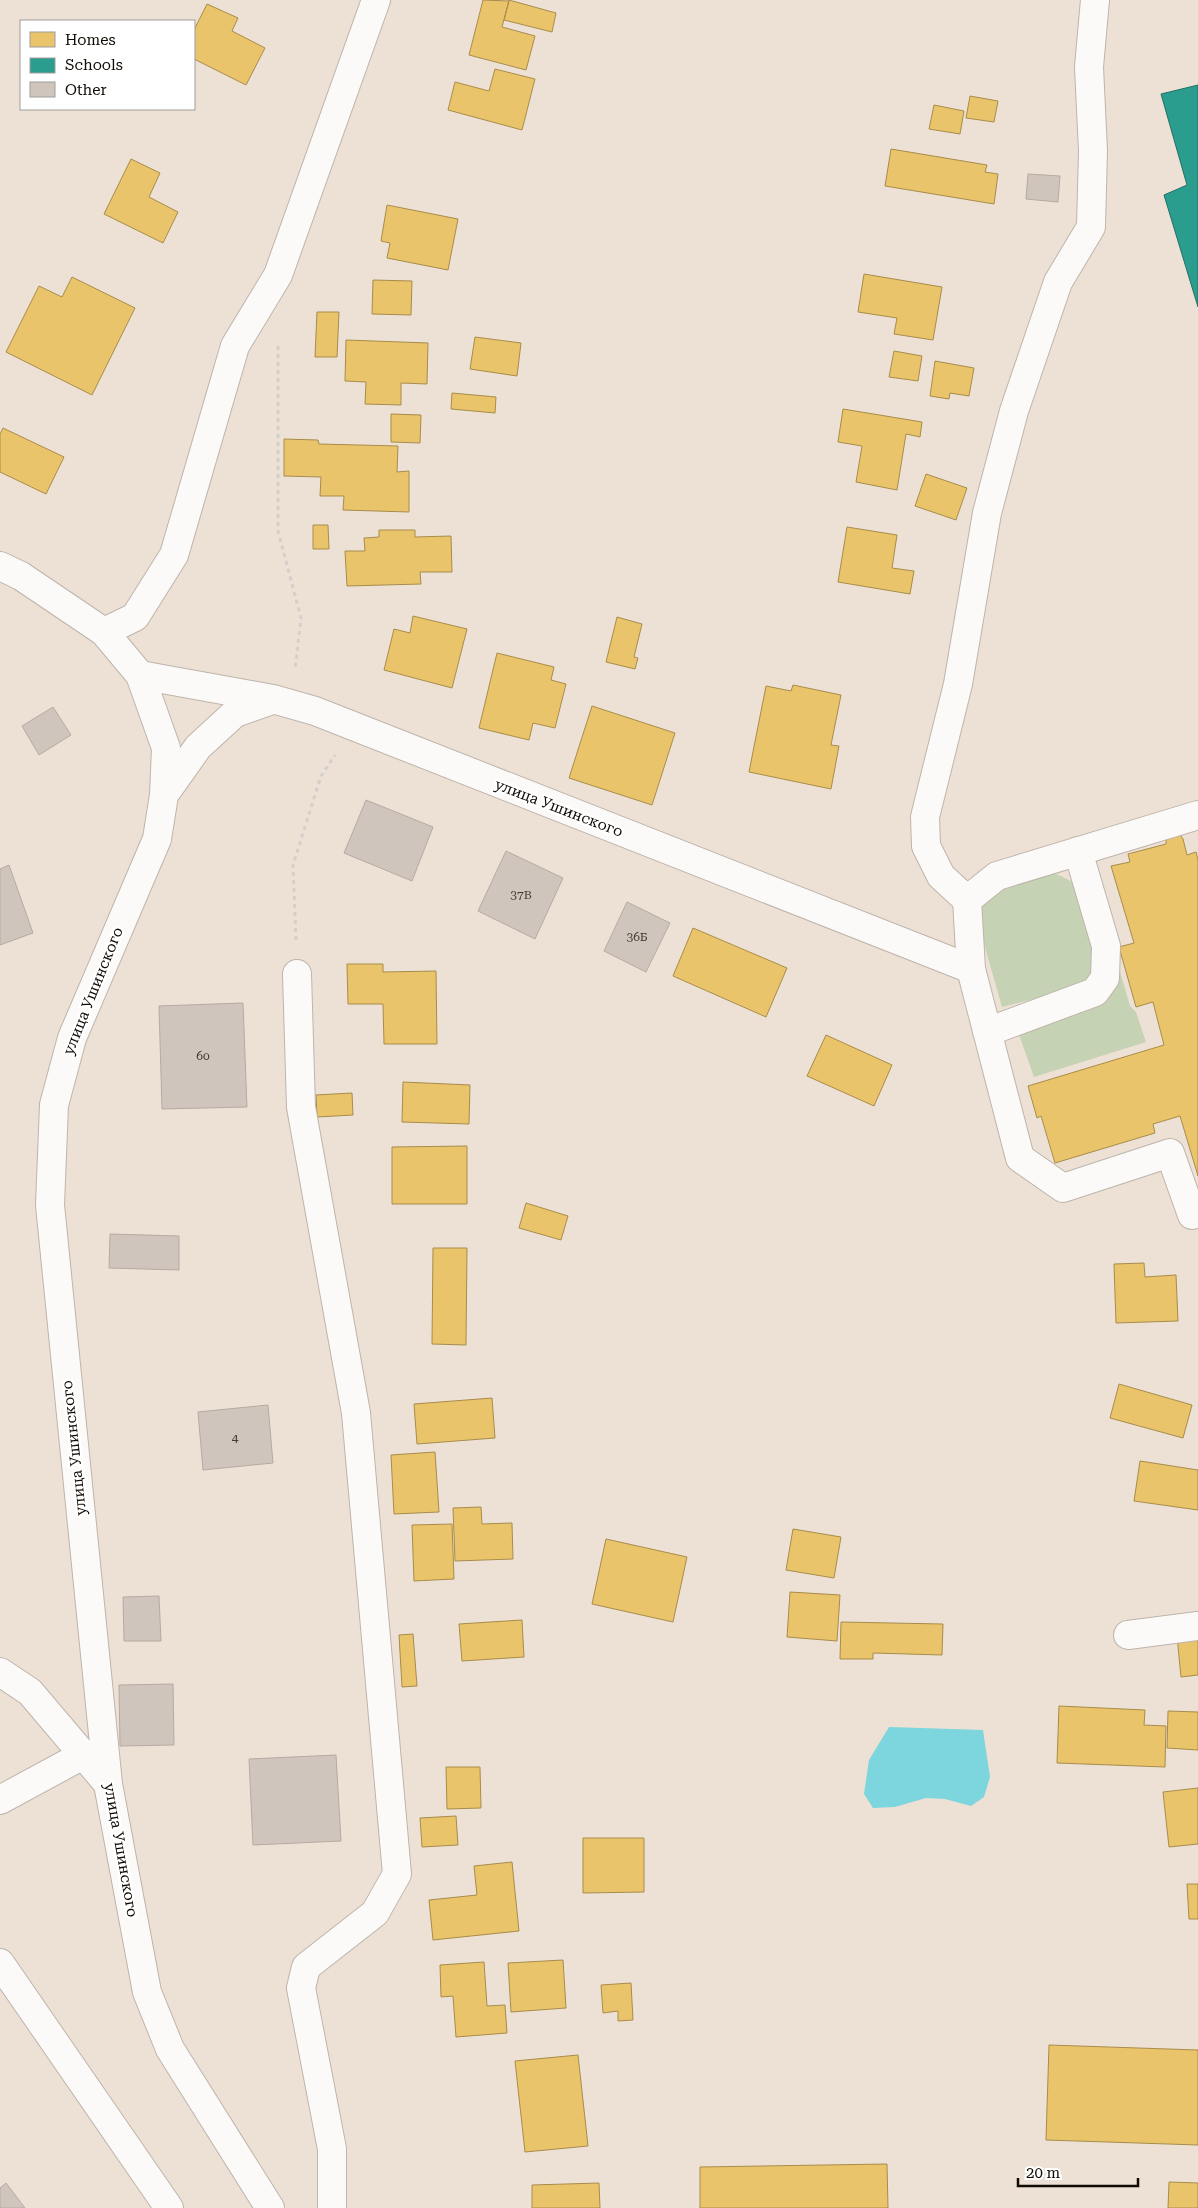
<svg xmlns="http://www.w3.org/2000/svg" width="1198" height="2208" font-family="'Roboto Serif',serif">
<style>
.green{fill:#c6d2b4}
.water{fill:#7dd6dd}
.homes{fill:#e9c46a;stroke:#a88c4b}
.schools{fill:#2a9d8f;stroke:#227165}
.building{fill:#cfc5bc;stroke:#b5aba2}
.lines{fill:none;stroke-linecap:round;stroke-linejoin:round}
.minor-casing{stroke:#beb4ab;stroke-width:30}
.path{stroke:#d3cfcc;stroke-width:3;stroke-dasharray:4 4;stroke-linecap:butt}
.minor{stroke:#fcfaf9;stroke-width:28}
.labels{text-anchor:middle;stroke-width:5;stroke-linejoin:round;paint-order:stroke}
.number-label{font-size:12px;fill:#403932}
.street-label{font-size:15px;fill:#100a04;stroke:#fff}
</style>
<rect width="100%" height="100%" fill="#ede1d5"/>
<path class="green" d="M1049,872C1059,875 1072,879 1078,889C1086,906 1097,955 1097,973L1084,986L1002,1007L978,923L983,904L995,891Z
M1116,958L1130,1006L1136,1012L1146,1042L1034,1077L1017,1029L1092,1004Z"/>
<path class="water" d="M889,1727L983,1730L990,1777L984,1797L971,1806L945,1799L926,1798L895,1807L873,1808L864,1794L869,1760Z"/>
<path class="homes" d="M483,0L509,1L502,27L535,36L526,70L469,55Z
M509,0L556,13L552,32L504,20Z
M207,4L238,18L232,31L265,48L246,85L194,59V30Z
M495,69L535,79L522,130L448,110L455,82L489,91Z
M970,96L998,101L994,122L966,118Z
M934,105L964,111L960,134L929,129Z
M891,149L987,165L985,172L998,174L994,204L885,186Z
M131,159L160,173L149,197L178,212L163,243L104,214Z
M387,205L458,219L448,270L387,258L390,243L381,241Z
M864,274L942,287L933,340L894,334L897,318L858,312Z
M72,277L135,308L92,395L6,352L39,286L62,297Z
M373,280L412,281L411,315L372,314Z
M317,312H339L337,357H315Z
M475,337L521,343L517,376L470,369Z
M346,340L428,343L427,384L401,383V405L365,404L366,382L345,381Z
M894,351L922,356L918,381L889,377Z
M935,361L974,368L969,396L950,393L949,399L930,396Z
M452,393L496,397L495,413L451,409Z
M843,409L922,422L920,437L906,434L897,490L856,482L862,446L838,442Z
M391,414L421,415L420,443L391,442Z
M3,428L64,457L46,494L0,472V434Z
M284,439L318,440L319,444L398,446L397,472L409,471V512L343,510L344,496H320L321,477L284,476Z
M926,474L967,488L956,520L915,506Z
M313,525H328L329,549H313Z
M847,527L897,535L892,568L914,571L910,594L838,582Z
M379,530H415V537L451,536L452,572H420L421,584L347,586L345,551H365L364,538L379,537Z
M413,616L467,629L452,688L384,670L394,629L410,633Z
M617,617L642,624L634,657L638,658L635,669L606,662Z
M497,653L554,667L551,680L566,684L555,728L533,723L529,740L479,728Z
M793,685L841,695L831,745L839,746L831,789L749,772L766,686L791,691Z
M592,706L675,733L652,805L569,778Z
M1179,833L1183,839L1187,855L1196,852L1198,860V1176L1180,1116L1153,1124L1155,1133L1055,1163L1041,1116L1037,1118L1028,1086L1164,1045L1153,1002L1136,1007L1119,947L1134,943L1111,866L1130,862L1128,854L1166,844V837Z
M693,928L787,968L766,1017L673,976Z
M347,964H383V972L436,971L437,1044H384L383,1004H348Z
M826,1035L892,1065L874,1106L807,1076Z
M403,1082L470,1085L469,1124L402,1122Z
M352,1093L353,1115L317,1117L316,1095Z
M467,1146V1204H392V1147Z
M526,1203L568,1216L561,1240L519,1228Z
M433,1248H467L466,1345L432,1344Z
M1144,1263L1145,1277L1176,1275L1178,1321L1116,1323L1114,1264Z
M1119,1384L1192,1405L1183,1438L1110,1418Z
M492,1398L495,1438L417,1444L414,1404Z
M435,1452L439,1512L394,1514L391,1455Z
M1140,1461L1198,1470V1510L1134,1501Z
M481,1507L482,1524L512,1523L513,1559L455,1561L453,1508Z
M452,1524L454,1579L414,1581L412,1525Z
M793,1529L841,1537L834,1578L786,1570Z
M606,1539L687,1557L673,1622L592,1604Z
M790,1592L840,1595L837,1641L787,1637Z
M522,1620L524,1657L462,1661L459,1624Z
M841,1622L943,1624L942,1655L873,1653V1659H840Z
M413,1634L417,1686L402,1687L399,1635Z
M1198,1634V1675L1181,1677L1177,1636Z
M1059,1706L1145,1710L1144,1725L1166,1726L1165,1767L1057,1763Z
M1168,1711L1198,1712V1750L1167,1748Z
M446,1767H480L481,1808L447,1809Z
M1198,1788V1844L1169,1847L1163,1792Z
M456,1816L458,1845L422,1847L420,1818Z
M583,1838H644V1892L583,1893Z
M512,1862L519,1931L433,1940L429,1900L477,1895L474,1866Z
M1187,1884H1198V1919H1189Z
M563,1960L566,2008L511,2012L508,1963Z
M484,1962L487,2006L505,2005L507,2033L456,2037L453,1996L441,1997L440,1965Z
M631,1983L633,2020L618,2021V2011L603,2013L601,1985Z
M1049,2045L1198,2050V2145L1046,2140Z
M578,2055L588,2146L525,2152L515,2061Z
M887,2164L888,2208H700V2167Z
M1169,2182L1198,2183V2208H1168Z
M599,2183L600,2208H532V2185Z"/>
<path class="schools" d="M1198,85V307L1164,195L1187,185L1161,94Z"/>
<path class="building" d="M1028,174L1060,176L1058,202L1026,199Z
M53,707L71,735L39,755L22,726Z
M366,800L433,827L412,881L344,853Z
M506,851L563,878L535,939L478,911Z
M9,865L33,933L0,945V869Z
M627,902L670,923L646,972L604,951Z
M243,1003L247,1107L162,1109L159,1006Z
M110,1234L179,1236V1270L109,1268Z
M268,1405L273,1463L203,1470L198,1412Z
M159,1596L161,1641H124L123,1597Z
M173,1684L174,1745L120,1746L119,1685Z
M336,1755L341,1841L253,1845L249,1759Z
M6,2183L25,2208H0V2188Z"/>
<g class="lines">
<g class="minor-casing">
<path id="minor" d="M0,566L21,576L104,632L140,675L166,748L164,795L157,839L72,1038L54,1105L50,1205L108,1784L147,1992L170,2049L270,2208
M104,632L135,617L174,555L235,346L278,275L376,0
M140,675L273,699L315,711L971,969
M164,795L198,747L235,713L272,700
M1198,815L997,876L967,900L971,969L1020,1158L1063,1188L1170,1153L1192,1215L1198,1213
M967,900L941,876L926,846L925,817L958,684L987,513L1014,411L1058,282L1091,227L1093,151L1089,67L1095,0
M297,974L301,1107L356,1413L397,1874L375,1913L306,1967L301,1988L332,2149V2208
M987,1032L1095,992L1105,978L1106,946L1078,851
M1128,1635L1198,1626
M0,1672L30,1692L108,1784
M0,1800L83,1755
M0,1963L169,2208"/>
</g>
<path class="path" d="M278,346V531L301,618L295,669
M296,940L293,865L321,776L335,755"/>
<use href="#minor" class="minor"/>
</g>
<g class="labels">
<g class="number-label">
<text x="521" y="899">37В</text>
<text x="637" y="941">36Б</text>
<text x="203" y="1060">60</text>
<text x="235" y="1442">4</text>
</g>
<g class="street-label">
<text transform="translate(559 808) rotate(21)" y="5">улица Ушинского</text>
<text transform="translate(93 991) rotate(-68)" y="5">улица Ушинского</text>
<text transform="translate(74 1448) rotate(-96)" y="5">улица Ушинского</text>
<text transform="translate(121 1850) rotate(80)" y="5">улица Ушинского</text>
</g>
</g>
<rect x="20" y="20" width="175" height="90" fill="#ffffff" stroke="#9f9d9b"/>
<rect x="30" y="32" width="25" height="15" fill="#e9c46a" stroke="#9f9d9b"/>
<text x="65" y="45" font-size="15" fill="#100a04">Homes</text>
<rect x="30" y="58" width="25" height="15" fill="#2a9d8f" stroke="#9f9d9b"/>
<text x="65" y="70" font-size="15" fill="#100a04">Schools</text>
<rect x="30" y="82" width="25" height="15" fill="#cfc5bc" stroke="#9f9d9b"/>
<text x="65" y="95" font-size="15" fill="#100a04">Other</text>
<path d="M1018 2178v8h120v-8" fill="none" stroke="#100a04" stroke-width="2.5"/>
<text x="1026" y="2178" font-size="15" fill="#100a04" stroke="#ffffff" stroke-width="4" paint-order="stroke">20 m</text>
</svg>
